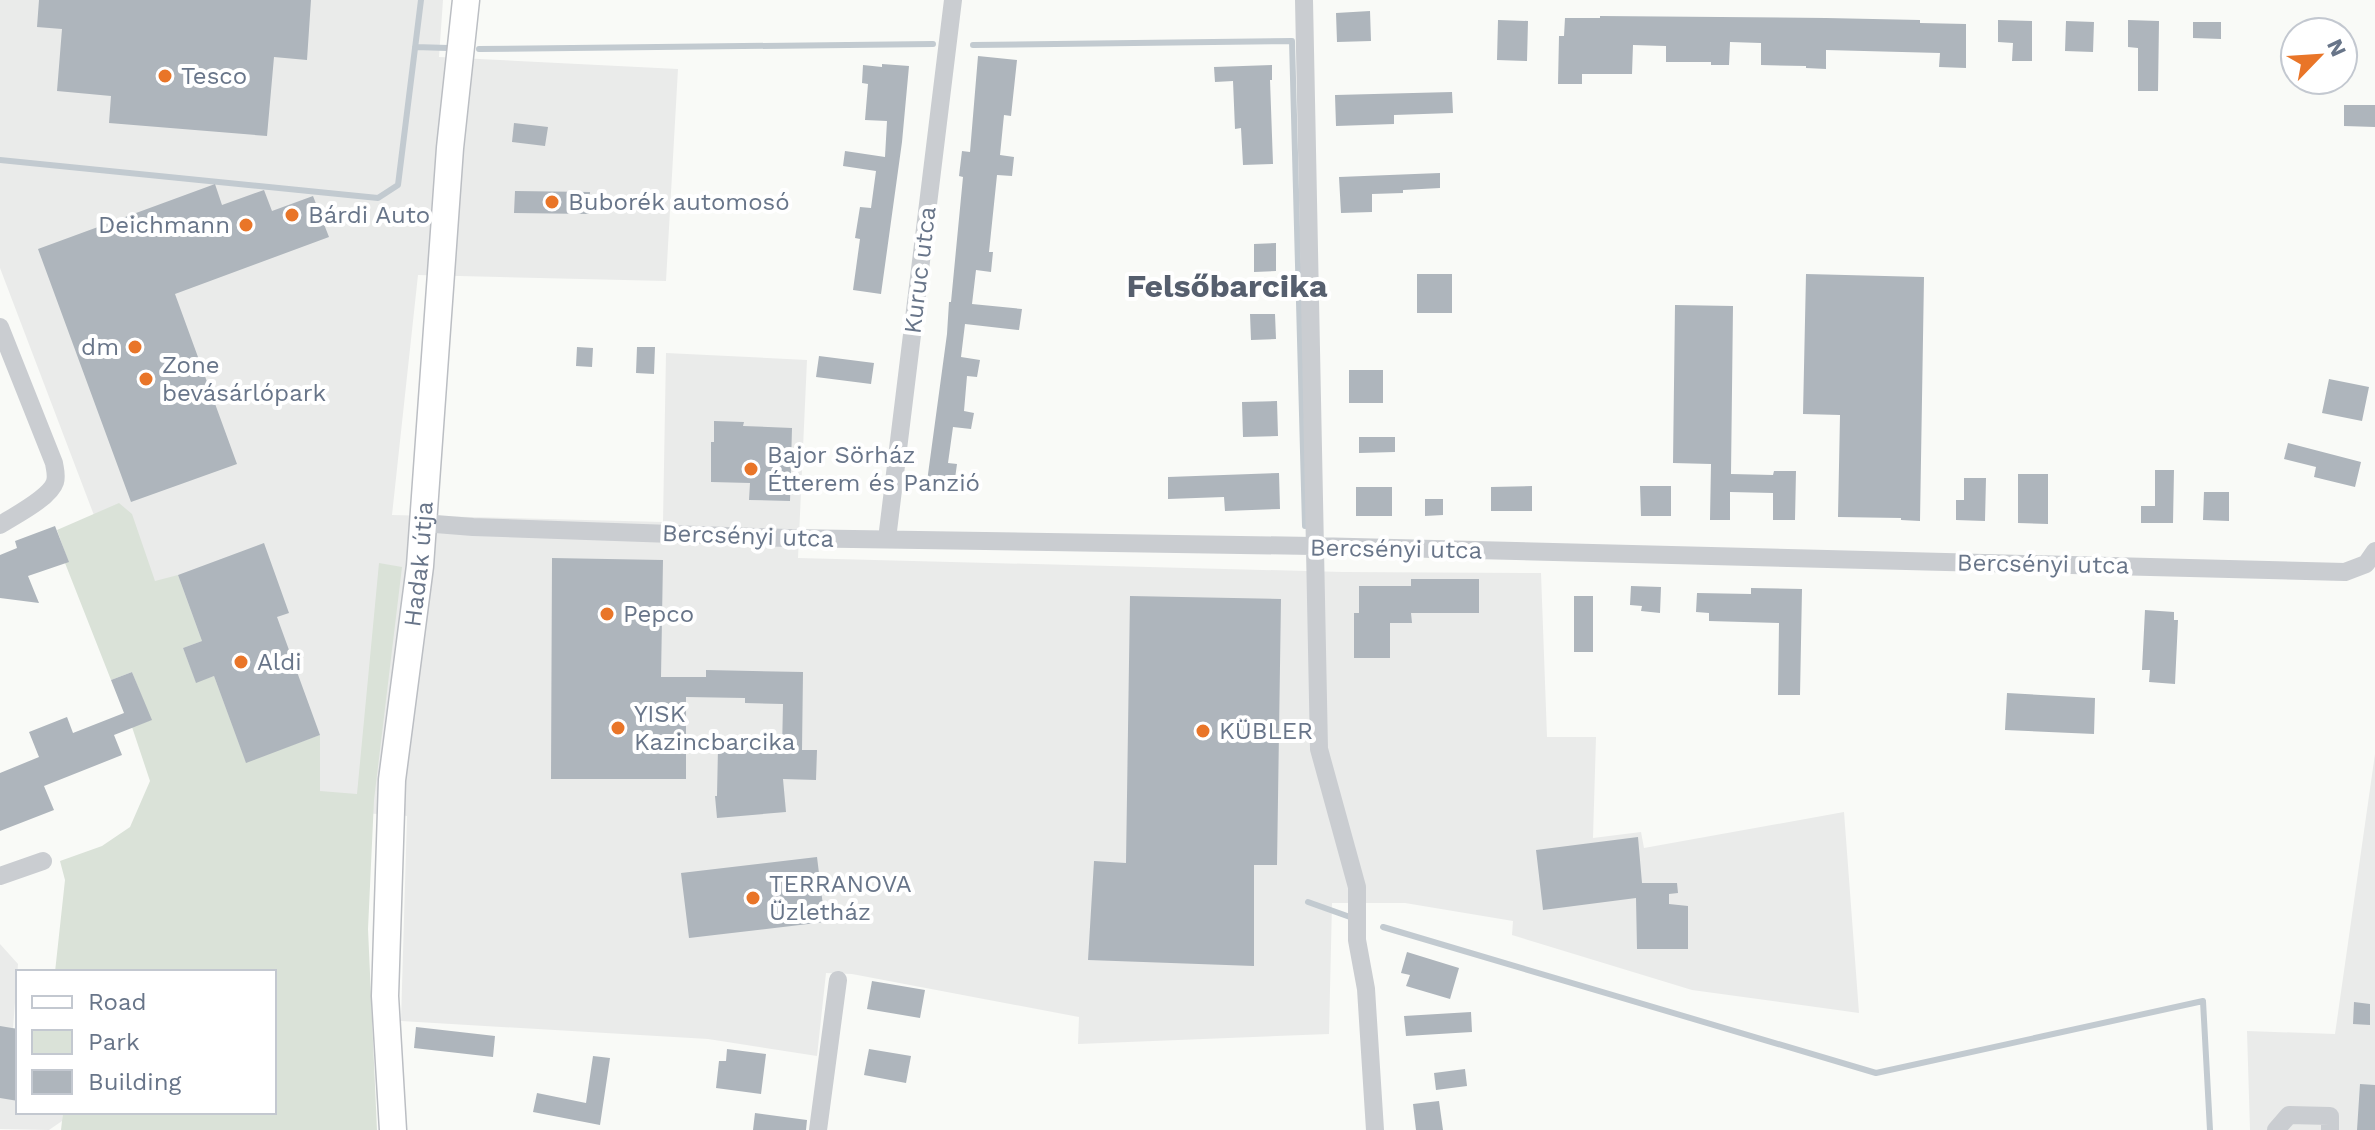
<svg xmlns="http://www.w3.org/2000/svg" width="2375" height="1130" font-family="'Work Sans',sans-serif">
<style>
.built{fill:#eaebea}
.green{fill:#dae2d8}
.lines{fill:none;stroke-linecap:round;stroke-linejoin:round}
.stream{stroke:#c2cad0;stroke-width:6}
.building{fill:#aeb5bc}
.primary-casing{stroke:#bbbec3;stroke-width:29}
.minor{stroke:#cacdd1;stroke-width:18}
.primary{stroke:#fff;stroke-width:26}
.poi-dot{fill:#e97528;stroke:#fff;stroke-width:3}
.labels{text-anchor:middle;stroke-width:8;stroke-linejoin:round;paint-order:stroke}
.poi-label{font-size:24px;fill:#687589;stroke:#fff;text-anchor:start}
.street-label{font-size:24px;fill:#687589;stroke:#fff}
.district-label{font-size:32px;font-weight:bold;fill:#565f6e;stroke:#fff}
</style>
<rect width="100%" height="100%" fill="#f9faf7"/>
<path class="built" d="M0,0H443L439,57L678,69L666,281L418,275L392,515L663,522L666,353L807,360L798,558L1343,572L1541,573L1547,737H1596L1593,838L1641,832L1644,848L1844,812L1859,1013L1692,990L1512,935L1513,921L1405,903H1332L1329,1034L1078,1044L1079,1017L852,974L826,973L817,1056L708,1039L401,1021L407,816L203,802L0,268Z
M2375,754V1130H2250L2247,1031L2335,1034Z
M0,944L18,964L13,1028L18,1029V1112H63L62,1121L49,1130L0,1129Z"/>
<path class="green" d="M119,503L132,514L155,581L178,575L202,641L183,648L196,682L214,676L246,762L320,735V791L357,794L379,563L402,567L374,800L368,929L377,1130H61L63,1112H274V972H55L65,880L60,861L102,846L130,827L150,781L132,727L151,720L132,672L111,680L65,563L68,561L57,530Z"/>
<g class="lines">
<path class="stream" d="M973,45L1292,41L1305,526
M415,47L448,48
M479,49L933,44
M0,160L378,198L398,185L421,0
M1308,902L1350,917
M1383,927L1876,1073L2203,1001L2210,1130"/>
</g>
<path class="building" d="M39,0H311L307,60L274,57L267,136L109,123L111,96L57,91L62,29L37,27Z
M1370,11L1371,41L1337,42L1336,13Z
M1600,16L1826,18L1920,20V23L1966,24V68L1939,67L1940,53L1826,50V69L1806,68V66L1761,65V43L1730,42L1729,65H1711V62H1666V46L1633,45L1632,74H1582V84H1558L1559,36H1564L1565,18H1600Z
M1498,20L1528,21L1527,61L1497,60Z
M1998,20L2032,21V61H2012L2013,43L1998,42Z
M2128,20L2159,21L2158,91H2138V48L2128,47Z
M2066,21L2094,22L2093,52L2065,51Z
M2193,22H2221V39L2193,38Z
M978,56L1017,60L1011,116L1004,115L1000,155L1014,157L1012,176L997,175L989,252H993L991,272L976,270L972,304L1022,309L1019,330L965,324L961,357L980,360L977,377L967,376L964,411L974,413L971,429L953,427L948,463L957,464L953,493L926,489L947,334L949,302H951L963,177L959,176L962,151L970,152Z
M882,64L909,66L902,142L881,294L853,290L860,239L855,238L860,207L871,208L876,171L843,166L845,151L885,157L887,121L865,120L868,84L862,83L863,65L882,67Z
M1272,65V80H1270L1273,164L1243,165L1241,128L1235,129L1233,81L1215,82L1214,67Z
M1452,92L1453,113L1394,115V124L1336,126L1335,95Z
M2344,105H2375V127L2344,126Z
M514,123L548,127L545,146L512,142Z
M1440,173V188L1403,190V193L1372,194V212L1341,213L1339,177Z
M215,184L222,205L264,190L272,211L313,196L329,237L175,294L237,464L131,502L38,249Z
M515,191L590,192L589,214L514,213Z
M1276,243V271L1254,272V244Z
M1417,274H1452V313H1417Z
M1806,274L1924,277L1920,521L1901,520V518L1838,517L1840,415L1803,414Z
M1675,305L1733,306L1731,474L1773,475L1774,471H1796L1795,520H1773V493L1730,492V520H1710L1711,464L1673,463Z
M1250,314H1275L1276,339L1251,340Z
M577,347L593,348L592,367L576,366Z
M637,347H655L654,374L636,373Z
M819,356L874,363L871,384L816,377Z
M1349,370H1383V403H1349Z
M2329,379L2369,387L2362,421L2322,413Z
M1277,401L1278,436L1243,437L1242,402Z
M714,421L744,422L743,426L792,428L790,501L749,500L750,483L711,482V442H714Z
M1359,437H1395V452L1359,453Z
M2288,443L2361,462L2355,487L2314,477L2316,467L2284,459Z
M2155,470H2174L2173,523H2141V506H2155Z
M1279,473L1280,509L1225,511L1224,497L1168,499V477Z
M2018,474H2048V524L2018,523Z
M1964,478H1986L1985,521L1956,520V500H1964Z
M1532,486V511H1491V487Z
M1640,486H1671V516H1641Z
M1356,487H1392V516H1356Z
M2204,492H2229V521L2203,520Z
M1425,499H1443V515L1425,516Z
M55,526L69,562L28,576L39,603L0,598V555L17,548L15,541Z
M264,543L289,613L277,617L320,735L246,763L214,676L196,683L183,648L202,641L178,575Z
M552,558L663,560L661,677H706V670L803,672L802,750H817L816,780L783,779L786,812L717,818L715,796H717L718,748L782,750L783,704L745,703V698L686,697V779H551Z
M1411,579H1479V613H1411L1412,623H1390V658H1354V613H1359V586H1411Z
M1631,586L1661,587L1660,613L1641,611L1642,606L1630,605Z
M1751,588L1802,589L1800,695H1778L1779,623L1709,621V613L1696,612L1697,593L1751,594Z
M1130,596L1281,599L1277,865H1254V966L1088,960L1094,861L1126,863Z
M1574,596H1593V652H1574Z
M2145,610L2174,612V620H2178L2175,684L2149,682L2150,670H2142Z
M132,672L152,720L114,735L122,755L44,786L54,810L0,831V773L39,757L29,732L67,717L73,733L124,713L111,680Z
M2007,693L2095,698L2094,734L2005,730Z
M1638,837L1642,883H1677L1678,893L1669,894V904L1688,906V949H1637L1636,898L1543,910L1536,850Z
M817,857L825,922L689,938L681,873Z
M1407,952L1459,968L1450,999L1406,986L1410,975L1401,973Z
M872,981L925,990L920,1018L867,1009Z
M2354,1002L2370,1004V1025L2353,1024Z
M1471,1012L1472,1032L1406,1036L1404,1016Z
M0,1026L18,1029V1101L0,1098Z
M416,1027L495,1036L493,1057L414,1048Z
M727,1049L766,1054L761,1094L716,1088L719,1061H726Z
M869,1049L911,1056L906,1083L864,1075Z
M593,1056L610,1058L600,1125L533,1112L537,1093L586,1103Z
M1465,1069L1467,1086L1436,1090L1434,1073Z
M2360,1084L2375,1085V1130H2357Z
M1439,1101L1443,1130H1416L1413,1104Z
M755,1113L807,1120L806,1130H753Z"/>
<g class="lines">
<g class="primary-casing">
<g id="primary">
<path id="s1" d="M393,1130L385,996L392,780L420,566L450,148L466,0"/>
</g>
</g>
<path class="minor" d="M1304,0L1319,749L1357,887V940L1366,989L1375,1130
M0,327L54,463C55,470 57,475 55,482C50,498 14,516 0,525
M423,523L473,527L787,538L1313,546L2345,572L2366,564L2375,551
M887,539L953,0
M0,876L43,861
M818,1130L838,980
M2276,1130L2289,1115L2330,1116V1130"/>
<use href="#primary" class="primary"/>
</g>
<g class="poi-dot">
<circle cx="165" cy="76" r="8"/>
<circle cx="552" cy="202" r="8"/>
<circle cx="292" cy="215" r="8"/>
<circle cx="246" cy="225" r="8"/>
<circle cx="135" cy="347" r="8"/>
<circle cx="146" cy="379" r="8"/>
<circle cx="751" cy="469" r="8"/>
<circle cx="607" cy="614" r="8"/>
<circle cx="241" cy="662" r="8"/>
<circle cx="618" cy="728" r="8"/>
<circle cx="1203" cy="731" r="8"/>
<circle cx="753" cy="898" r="8"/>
</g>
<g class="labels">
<g class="poi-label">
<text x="181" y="84">Tesco</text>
<text x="568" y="210">Buborék automosó</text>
<text x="308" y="223">Bárdi Auto</text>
<text x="230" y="233" text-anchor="end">Deichmann</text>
<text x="119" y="355" text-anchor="end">dm</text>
<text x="162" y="373">Zone<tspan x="162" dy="28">bevásárlópark</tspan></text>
<text x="767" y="463">Bajor Sörház<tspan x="767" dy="28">Étterem és Panzió</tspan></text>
<text x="623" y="622">Pepco</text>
<text x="257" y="670">Aldi</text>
<text x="634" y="722">YISK<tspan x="634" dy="28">Kazincbarcika</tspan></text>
<text x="1219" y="739">KÜBLER</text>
<text x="769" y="892">TERRANOVA<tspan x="769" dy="28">Üzletház</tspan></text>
</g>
<g class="street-label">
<text transform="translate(920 270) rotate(-83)" y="8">Kuruc utca</text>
<text transform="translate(748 536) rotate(2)" y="8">Bercsényi utca</text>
<text transform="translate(1396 549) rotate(1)" y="8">Bercsényi utca</text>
<text transform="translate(2043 564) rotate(1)" y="8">Bercsényi utca</text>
<text dy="8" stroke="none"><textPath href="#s1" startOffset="568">Hadak útja</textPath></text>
</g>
<g class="district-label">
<text x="1227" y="297">Felsőbarcika</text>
</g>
</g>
<rect x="16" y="970" width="260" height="144" fill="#ffffff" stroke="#c3c8d0" stroke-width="2"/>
<rect x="32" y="996" width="40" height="12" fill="#ffffff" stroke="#c3c8d0" stroke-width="2"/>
<text x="88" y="1010" font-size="24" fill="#687589">Road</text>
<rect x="32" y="1030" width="40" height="24" fill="#dae2d8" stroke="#c3c8d0" stroke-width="2"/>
<text x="88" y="1050" font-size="24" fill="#687589">Park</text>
<rect x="32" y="1070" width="40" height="24" fill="#aeb5bc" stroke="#c3c8d0" stroke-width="2"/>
<text x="88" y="1090" font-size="24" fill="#687589">Building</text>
<g transform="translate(2319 56) rotate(65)"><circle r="38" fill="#ffffff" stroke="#c3c8d0" stroke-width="2"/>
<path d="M0-6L14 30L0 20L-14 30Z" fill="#e97528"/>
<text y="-12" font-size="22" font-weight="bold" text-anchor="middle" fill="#687589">N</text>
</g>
</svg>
